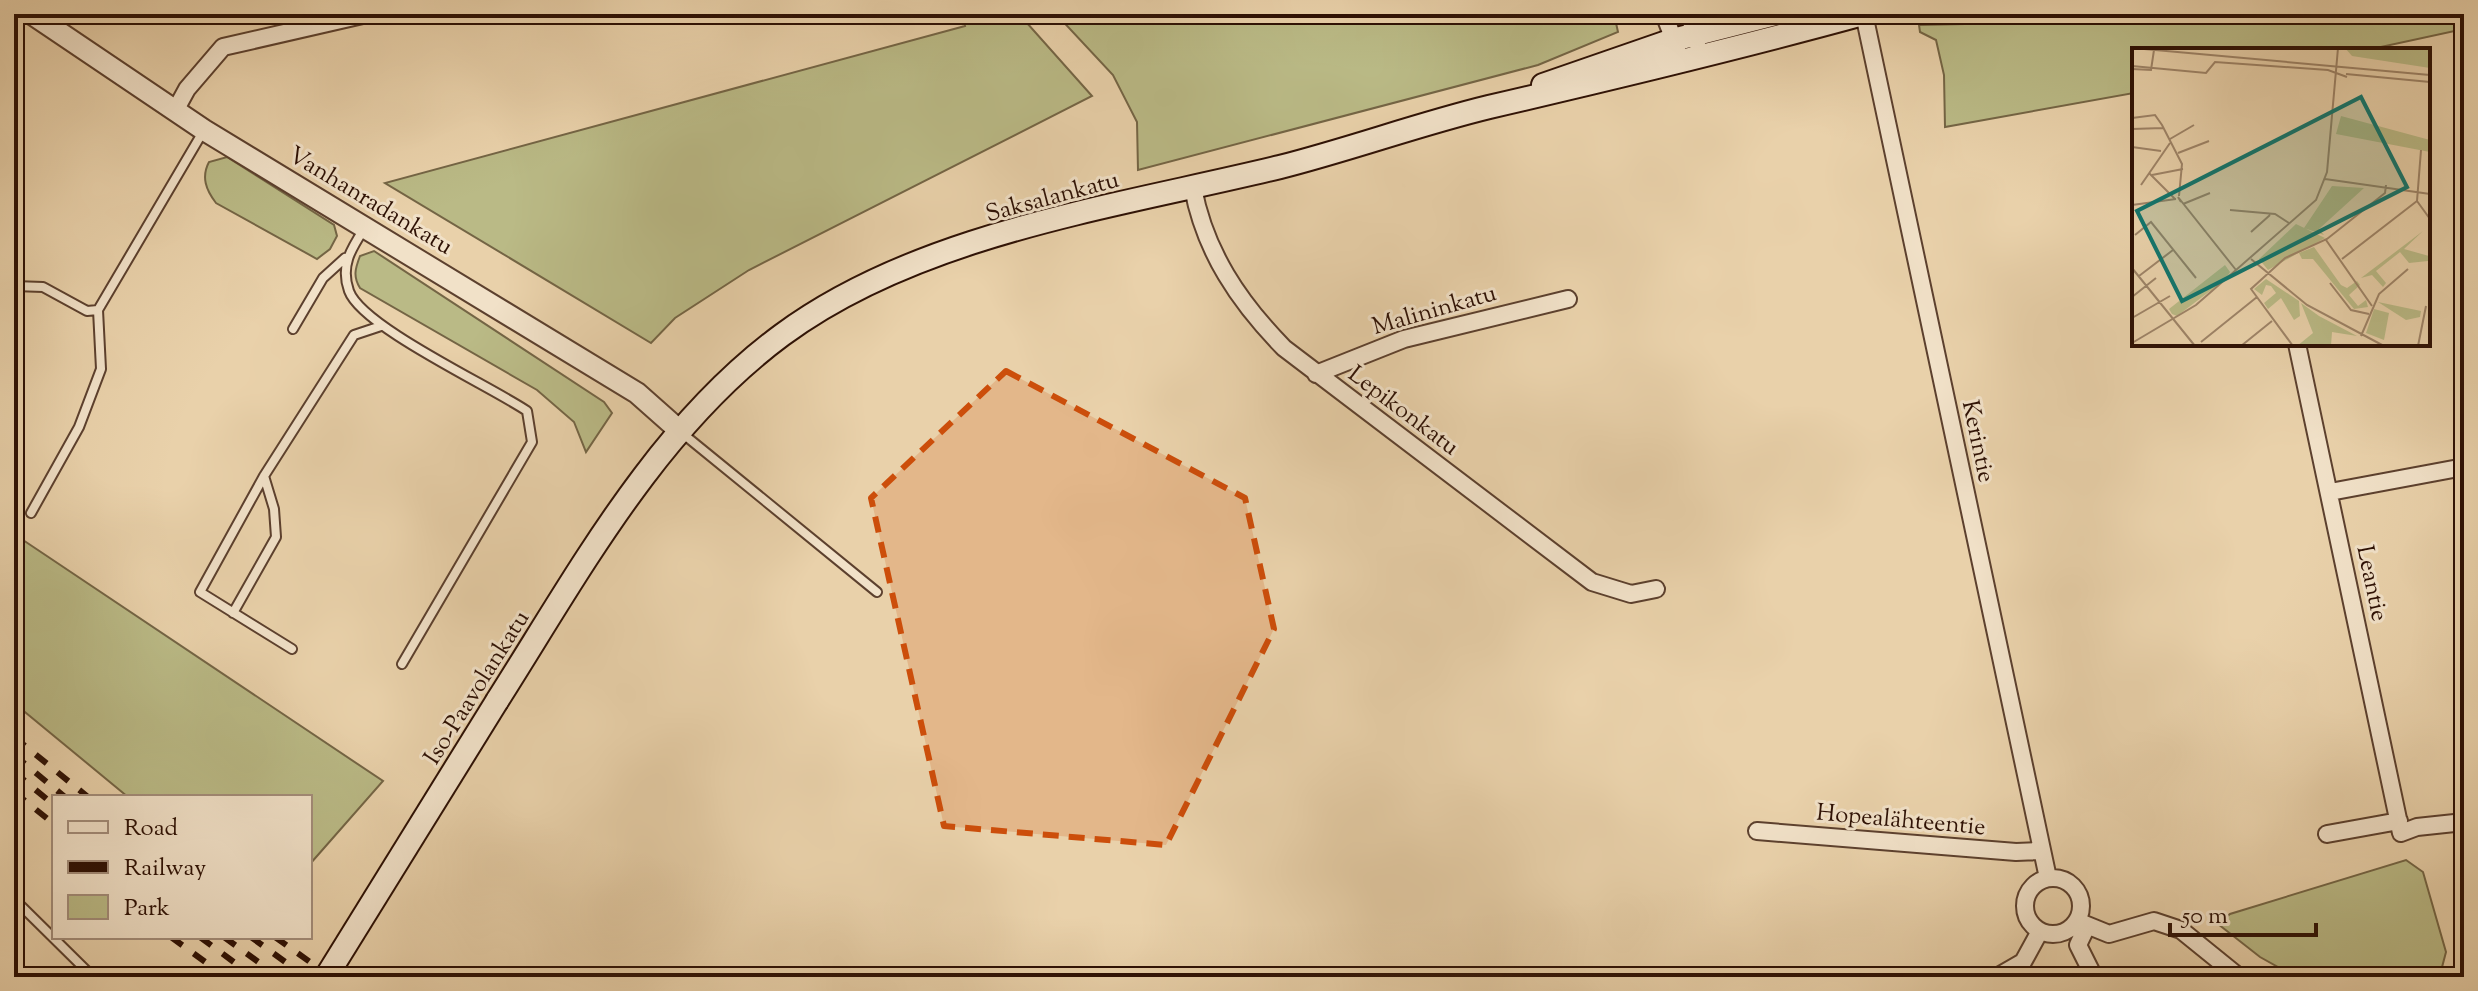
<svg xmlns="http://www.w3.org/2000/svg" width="2478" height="991" font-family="'Sorts Mill Goudy',serif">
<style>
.green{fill:#baba86;stroke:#746545;stroke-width:2}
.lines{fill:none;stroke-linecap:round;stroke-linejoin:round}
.service-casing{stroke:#5c402e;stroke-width:12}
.minor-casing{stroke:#5c402e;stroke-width:20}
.tertiary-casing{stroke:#5c402e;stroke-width:24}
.secondary-casing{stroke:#2d1004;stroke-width:26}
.service{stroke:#f1e1c8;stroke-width:8}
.minor{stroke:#f1e1c8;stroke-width:16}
.tertiary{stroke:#f1e1c8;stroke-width:20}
.secondary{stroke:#f1e1c8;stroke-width:22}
.rail{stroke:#2d1004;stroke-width:6;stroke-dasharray:14 14;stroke-linecap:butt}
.secondary-bridge-casing{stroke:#2d1004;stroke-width:26;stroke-linecap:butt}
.secondary-bridge{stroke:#f1e1c8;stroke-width:22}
.marked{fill:#cc4e0b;fill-opacity:0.2;stroke:#cc4e0b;stroke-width:6;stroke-dasharray:16 10;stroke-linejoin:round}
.labels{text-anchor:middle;stroke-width:6;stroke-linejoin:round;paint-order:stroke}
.street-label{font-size:24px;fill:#2d1004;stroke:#f1e1c8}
.inset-road{fill:none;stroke:#9e8468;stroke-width:2}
.view{fill:#0f766e;fill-opacity:0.15;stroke:#0f766e;stroke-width:4}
.inset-edge{fill:none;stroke:#2d1004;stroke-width:4}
</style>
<rect width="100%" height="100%" fill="#e9d1aa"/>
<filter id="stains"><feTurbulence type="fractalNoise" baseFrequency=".0025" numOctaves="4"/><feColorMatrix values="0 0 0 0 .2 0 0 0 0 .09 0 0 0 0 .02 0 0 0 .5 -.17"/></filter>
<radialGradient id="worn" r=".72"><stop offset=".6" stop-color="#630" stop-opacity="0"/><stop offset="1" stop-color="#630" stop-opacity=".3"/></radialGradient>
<path class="green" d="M962,14H1019L1092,96L749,270L675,318L651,343L385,183L965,26Z
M1056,14H1614L1618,32L1538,65L1138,170L1137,122L1113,75Z
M1980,14H2464V29L2367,50H2134V93L1945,127L1944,75L1936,40L1920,32L1919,25L1965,24Z
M227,157L334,225L337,236L330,249L317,259L216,203C206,190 201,177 209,162Z
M374,251L604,402L612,413L586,452L574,422L537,390L360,288C353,277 355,269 360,256Z
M14,534L383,781L310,864V797H128L14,703Z
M2406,860L2423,872L2446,952L2441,971L2431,977H2296L2260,957L2218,924L2230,914Z"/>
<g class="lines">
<g class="service-casing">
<path id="service" d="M364,229C351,249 340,266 349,291C362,327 490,386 527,411L532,442L402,664
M14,286L43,287L87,311L98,310L204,130
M293,329L323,278L345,258
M682,433L877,592
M31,513L79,427L101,369L98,310
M233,613L276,537L274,509L264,476
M292,649L200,592L264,476L354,335L381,326
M14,899L93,977"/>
</g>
<g class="minor-casing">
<path id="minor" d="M1664,14L1677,48
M1689,14L1697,43
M1864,14L2048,878
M175,111L187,89L223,47L367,14
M1193,188C1205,252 1239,302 1284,348L1592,582L1631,594L1656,589
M2297,344L2401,833L2417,827L2464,822
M1316,374L1404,339L1568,299
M2330,492L2464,467
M1757,831L2016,852L2041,851
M2327,834L2399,821
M2025 906a28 28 0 1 1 56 0a28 28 0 1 1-56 0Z
M2077,921L2109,934L2154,921L2181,930L2239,977
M2087,926L2078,945L2094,977
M1997,977L2023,962L2040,931"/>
</g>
<g class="tertiary-casing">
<path id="tertiary" d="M32,14L204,130L637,393L681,432"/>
</g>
<g class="secondary-casing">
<path id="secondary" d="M1543,85L1673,40L1775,14
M497,701C579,572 656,428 782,335C920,233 1116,207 1280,167C1351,149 1419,124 1489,107C1614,78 1739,48 1863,14"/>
</g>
<use href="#service" class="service"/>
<use href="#minor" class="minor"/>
<use href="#tertiary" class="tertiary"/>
<use href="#secondary" class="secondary"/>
<path class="rail" d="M14,737L88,797
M14,755L65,797
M14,772L54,805
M14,792L54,824
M171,937L226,977
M200,937L254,977
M224,937L279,977
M251,937L306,977
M275,937L331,977"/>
<g class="secondary-bridge-casing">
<path id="secondary-bridge" d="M326,977L497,701"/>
</g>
<use href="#secondary-bridge" class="secondary-bridge"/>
</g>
<path class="marked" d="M1006,371L1245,498L1274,629L1166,845L944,826L871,498Z"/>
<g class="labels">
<g class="street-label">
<text transform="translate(1052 196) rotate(-15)" y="8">Saksalankatu</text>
<text transform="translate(371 200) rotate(31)" y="8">Vanhanradankatu</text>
<text transform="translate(1434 309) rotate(-16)" y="8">Malininkatu</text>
<text transform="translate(1404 410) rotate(37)" y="8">Lepikonkatu</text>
<text transform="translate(1979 441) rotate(78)" y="8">Kerintie</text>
<text transform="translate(2373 583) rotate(78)" y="8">Leantie</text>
<text transform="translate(476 687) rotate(-58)" y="8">Iso-Paavolankatu</text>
<text transform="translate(1901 819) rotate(5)" y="8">Hopealähteentie</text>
</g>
</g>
<g transform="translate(2132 48)">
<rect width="298" height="298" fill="#e9d1aa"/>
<path d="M213,0H298V20L220,8ZM209,68L298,92V104L204,86ZM200,138L232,140L187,181L192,187L172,180ZM164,176L193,190L136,222L127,211ZM291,183L272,201L297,208L296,213L277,215L268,204L244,223L254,235L251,239L240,227L229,230ZM182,199L209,237L215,240L225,233L228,237L217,247L226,258L234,252L236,259L222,261L181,211H170L167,205ZM93,217L98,224L94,231L45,268L40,266L37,261ZM134,231L167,253L168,268L162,272L149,250L136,261L132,255L144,245L139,238L134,237L130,247L122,241ZM246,254L289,263L288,269L274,272ZM169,255L187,268L225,288L200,284L199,298H165L181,285ZM242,261L257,265L252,292L234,285Z" fill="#baba86"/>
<path class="inset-road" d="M1,0L298,27M0,18L74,25L83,14L196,22L215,29M0,21L19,22L22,2M214,26L298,34M0,70L23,67L30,77L50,116L47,148M0,81L31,80M38,91L62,77M0,99L29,103M289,102L285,153L298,171M46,105L77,93M17,125L43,151M20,127L51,121M193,131L298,146M9,137L38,95M49,154L46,149L104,222M51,156L78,145M0,157L44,151M98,162L143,166L157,175M119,184L138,167M3,187L19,174L64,230M194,192L240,258M119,211L175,257L252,298M210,211L285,153M0,220L63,298M7,228L41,202M198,235L219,262L237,266M0,249L24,230M0,270L38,248M229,288L247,246L276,221M69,294L125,249M0,295L64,257L184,152L195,124L206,0M109,298L140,273M161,298L119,241L153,210L195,191L253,145L254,137M286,298L294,258"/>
<path class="view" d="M229,49L275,139L50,253L5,163Z"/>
<rect width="298" height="298" class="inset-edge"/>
</g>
<rect width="2478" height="991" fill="none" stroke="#e9d1aa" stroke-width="48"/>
<rect x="16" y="16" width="2446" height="959" fill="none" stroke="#2d1004" stroke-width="4"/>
<rect x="24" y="24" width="2430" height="943" fill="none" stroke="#2d1004" stroke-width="2"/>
<rect x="52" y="795" width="260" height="144" fill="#f1e1c8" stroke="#a38d7a" stroke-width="2"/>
<rect x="68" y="821" width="40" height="12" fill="#f1e1c8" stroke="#a38d7a" stroke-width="2"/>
<text x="124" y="835" font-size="24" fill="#2d1004">Road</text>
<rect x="68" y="861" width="40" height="12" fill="#2d1004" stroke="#a38d7a" stroke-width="2"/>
<text x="124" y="875" font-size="24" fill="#2d1004">Railway</text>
<rect x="68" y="895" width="40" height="24" fill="#baba86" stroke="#a38d7a" stroke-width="2"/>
<text x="124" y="915" font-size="24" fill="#2d1004">Park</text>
<path d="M2170 923v12h146v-12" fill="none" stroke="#2d1004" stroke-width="4"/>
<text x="2182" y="923" font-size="24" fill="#2d1004" stroke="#f1e1c8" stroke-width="6" paint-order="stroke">50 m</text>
<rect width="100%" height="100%" filter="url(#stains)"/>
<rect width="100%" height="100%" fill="url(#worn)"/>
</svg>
